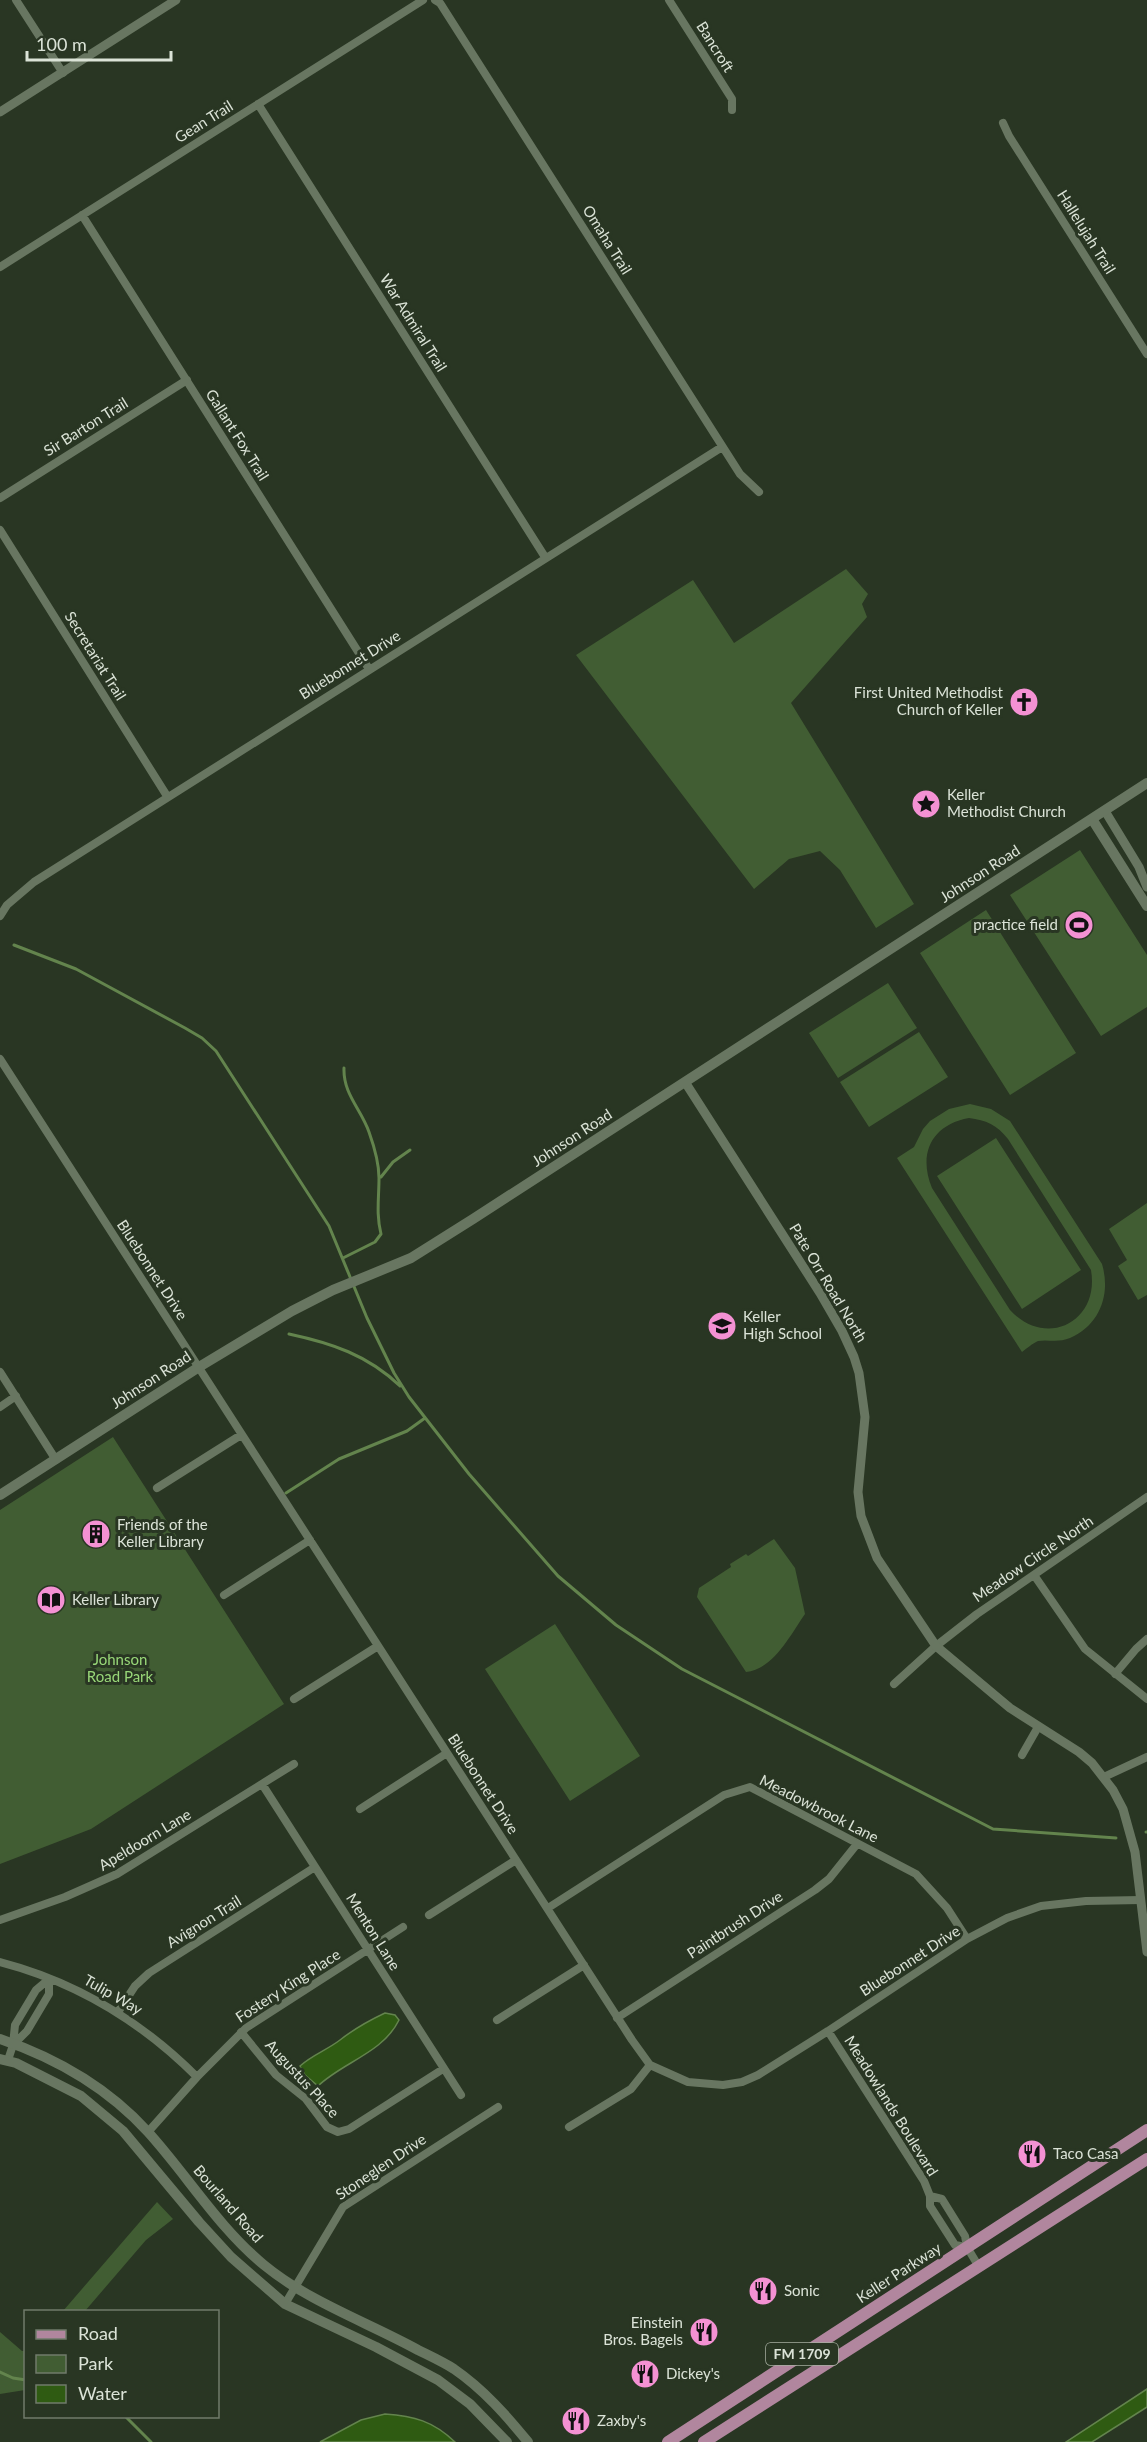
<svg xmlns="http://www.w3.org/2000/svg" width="1147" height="2442" font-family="Lato,sans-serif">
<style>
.green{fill:#415d33;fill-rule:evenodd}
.water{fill:#2f5b12;stroke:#63844d;stroke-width:1.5}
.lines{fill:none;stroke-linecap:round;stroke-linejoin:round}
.stream{stroke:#63844d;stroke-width:3}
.minor{stroke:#687661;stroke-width:8}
.tertiary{stroke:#687661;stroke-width:9}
.secondary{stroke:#687661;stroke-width:10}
.primary{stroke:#b1869e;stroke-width:12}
.labels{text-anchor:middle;stroke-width:6;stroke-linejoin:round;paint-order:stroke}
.shield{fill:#293623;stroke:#a6afa1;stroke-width:1.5}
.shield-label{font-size:14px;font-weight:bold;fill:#dbe3d7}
.street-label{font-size:15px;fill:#dbe3d7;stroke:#293623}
.poi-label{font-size:15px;fill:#dbe3d7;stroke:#293623;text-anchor:start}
.park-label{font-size:15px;fill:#98d778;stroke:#293623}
</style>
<rect width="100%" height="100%" fill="#293623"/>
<path class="green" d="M846,569L868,594L862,604L867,617L791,703L914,904L876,928L840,870L820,851L789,859L754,889L576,655L693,580L734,643Z
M1080,850L1147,955V1007L1101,1036L1010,895Z
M986,910L1076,1053L1010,1095L920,953Z
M888,983L917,1028L838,1078L809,1033Z
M919,1032L948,1077L869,1127L840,1082Z
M970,1104L991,1109L1010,1121L1102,1264C1111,1294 1100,1325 1070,1338C1058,1343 1047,1339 1038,1341C1033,1343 1026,1349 1022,1352L897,1158L914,1147L923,1129L930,1121L949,1109ZM969,1118C986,1120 997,1125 1008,1139L1091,1270C1100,1322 1046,1349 1010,1310L932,1188C918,1154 931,1125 969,1118Z
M996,1138L1081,1270L1022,1309L937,1176Z
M1147,1203V1295L1138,1300L1118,1266L1127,1260L1109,1229Z
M113,1437L284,1704L91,1829L0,1864V1510Z
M774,1539L795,1568L805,1614C791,1634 773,1670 746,1672L697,1597L699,1588L731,1567L730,1564L746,1554L748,1556Z
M555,1624L640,1756L570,1801L485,1669Z
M157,2202L173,2219L146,2240L85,2311H63Z
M0,2332L22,2351H25V2390L0,2394Z"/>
<path class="water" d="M385,2013L395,2015L399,2020C383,2053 343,2062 318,2086L305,2075L300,2066C312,2055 327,2050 340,2040C354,2029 368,2021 385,2013Z
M1147,2389V2407L1092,2442H1066Z
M385,2414C414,2416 433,2421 455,2442H320L361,2420Z"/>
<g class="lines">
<path class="stream" d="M14,945L76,969L185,1028L202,1038L216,1051L329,1226L367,1318L394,1373L409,1397L469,1474L558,1576L616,1625L682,1669L993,1829L1116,1838
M381,1177L393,1162L410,1150
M343,1258L375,1242L381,1234C376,1214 379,1198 379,1178C379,1164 374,1146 369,1132C361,1109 343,1094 344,1068
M289,1334C331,1343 368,1355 400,1386
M286,1493L339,1459L407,1431L425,1418
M1146,1832H1147
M0,2372L13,2378L26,2380
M125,2416L151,2442"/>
<path class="minor" d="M16,0L63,73
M435,0L440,3L740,474L759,492
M669,0L732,99V110
M258,104L545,557
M1003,123L1009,136L1147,354
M82,215L369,669
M0,267L423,0
M0,498L187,380
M0,530L167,796
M0,916L7,905L34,882L722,447
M0,1059L632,2040L650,2065L688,2082L723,2085L742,2082L758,2075L828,2031L967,1939L1007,1918L1041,1906L1086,1901L1141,1900
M0,1372L56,1460
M0,1407L16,1396
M157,1488L241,1435
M1034,1575L1085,1649L1147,1699
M224,1595L310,1540
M1115,1674L1136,1649L1147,1639
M894,1684L936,1646L977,1614L1147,1497
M294,1699L378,1646
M1022,1755L1038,1727
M1104,1777L1147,1757
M262,1784L461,2095
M360,1809L447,1753
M548,1908L724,1795L750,1787L916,1874L947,1908L967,1939
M429,1915L516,1860
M0,1920L65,1897L117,1874L294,1764
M0,1962C77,1982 141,2021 197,2077
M118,2012L135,1986L149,1973L315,1867
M617,2018L815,1890L829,1879L857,1844
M497,2020L584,1965
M828,2031L924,2181L930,2196V2206L955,2245L966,2247
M241,2032L276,2075L306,2099L327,2127L338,2132L349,2129L443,2069
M13,2045L27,2031L49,1994V1979
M8,2060L13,2045L15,2025L36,1990L49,1979
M569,2127L631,2089L650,2065
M148,2132L197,2077L246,2028L403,1927
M930,2196L942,2199L965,2236L967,2247L979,2267
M285,2304L343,2207L498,2107"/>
<path class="tertiary" d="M0,112L176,0
M1105,811L1139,867L1147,887
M685,1082L820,1293L842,1331L854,1357L859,1373L865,1417L858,1492L861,1516L877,1558L936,1646L1010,1708L1079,1752L1092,1763L1113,1790L1123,1809L1135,1852L1147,1952"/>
<path class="secondary" d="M1092,819L1147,906
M0,1495L199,1367L292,1311L333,1290L411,1258L473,1219L1147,783
M0,2039C56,2058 108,2088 148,2132C187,2175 218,2227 264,2265C309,2302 367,2322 418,2350C430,2356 443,2362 454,2369C483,2389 506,2415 528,2442
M0,2059L16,2063L81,2096L123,2131L199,2222L231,2257L285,2304L376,2347L438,2380L470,2404L507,2442"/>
<path class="primary" d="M668,2442L1147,2130
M704,2442L1147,2159"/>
</g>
<defs>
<g id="church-disc" transform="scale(1.5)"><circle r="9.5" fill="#f491d3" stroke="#293623"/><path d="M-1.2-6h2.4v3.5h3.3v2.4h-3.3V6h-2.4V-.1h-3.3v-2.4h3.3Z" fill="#111"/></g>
<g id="sight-disc" transform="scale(1.5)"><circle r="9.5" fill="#f491d3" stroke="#293623"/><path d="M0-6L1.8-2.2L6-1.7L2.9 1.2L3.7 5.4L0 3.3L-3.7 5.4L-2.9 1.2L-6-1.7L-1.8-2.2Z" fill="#111"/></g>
<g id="stadium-disc" transform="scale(1.5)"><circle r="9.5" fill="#f491d3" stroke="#293623"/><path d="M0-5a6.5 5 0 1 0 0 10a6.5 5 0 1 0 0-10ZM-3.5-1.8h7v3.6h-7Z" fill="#111"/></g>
<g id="school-disc" transform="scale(1.5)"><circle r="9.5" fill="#f491d3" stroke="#293623"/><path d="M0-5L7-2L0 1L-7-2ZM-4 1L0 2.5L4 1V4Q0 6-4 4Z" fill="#111"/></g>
<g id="building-disc" transform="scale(1.5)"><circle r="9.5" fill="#f491d3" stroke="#293623"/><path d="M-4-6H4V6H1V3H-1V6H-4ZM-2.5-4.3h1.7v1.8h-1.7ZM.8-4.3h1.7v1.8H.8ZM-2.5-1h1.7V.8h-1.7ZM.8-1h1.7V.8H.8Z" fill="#111"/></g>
<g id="library-disc" transform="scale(1.5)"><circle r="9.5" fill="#f491d3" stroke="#293623"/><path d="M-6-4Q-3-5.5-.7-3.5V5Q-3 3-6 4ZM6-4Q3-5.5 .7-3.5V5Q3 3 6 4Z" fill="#111"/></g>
<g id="restaurant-disc" transform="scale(1.5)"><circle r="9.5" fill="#f491d3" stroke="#293623"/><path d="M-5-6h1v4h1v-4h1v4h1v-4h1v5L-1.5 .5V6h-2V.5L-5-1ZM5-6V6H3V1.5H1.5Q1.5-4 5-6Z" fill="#111"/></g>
</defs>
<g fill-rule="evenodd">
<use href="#church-disc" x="1024" y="702"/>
<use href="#sight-disc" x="926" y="804"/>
<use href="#stadium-disc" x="1079" y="925"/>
<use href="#school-disc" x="722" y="1326"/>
<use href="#building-disc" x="96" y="1534"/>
<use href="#library-disc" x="51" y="1600"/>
<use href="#restaurant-disc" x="1032" y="2154"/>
<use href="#restaurant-disc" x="763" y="2291"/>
<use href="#restaurant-disc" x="704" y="2332"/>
<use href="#restaurant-disc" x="645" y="2374"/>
<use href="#restaurant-disc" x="576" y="2421"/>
</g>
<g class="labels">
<rect class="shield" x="766" y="2343" width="72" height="22" rx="4.5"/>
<g class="shield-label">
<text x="802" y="2359">FM 1709</text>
</g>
<g class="street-label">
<text transform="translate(715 47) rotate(58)" y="5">Bancroft</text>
<text transform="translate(204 122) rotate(-32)" y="5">Gean Trail</text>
<text transform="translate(1086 232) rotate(58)" y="5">Hallelujah Trail</text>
<text transform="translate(607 240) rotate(58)" y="5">Omaha Trail</text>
<text transform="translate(413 323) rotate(58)" y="5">War Admiral Trail</text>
<text transform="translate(86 427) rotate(-32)" y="5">Sir Barton Trail</text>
<text transform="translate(237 435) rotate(58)" y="5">Gallant Fox Trail</text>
<text transform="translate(95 656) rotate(58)" y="5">Secretariat Trail</text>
<text transform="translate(350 665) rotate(-32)" y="5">Bluebonnet Drive</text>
<text transform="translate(980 874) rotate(-33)" y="5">Johnson Road</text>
<text transform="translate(572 1138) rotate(-33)" y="5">Johnson Road</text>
<text transform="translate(152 1270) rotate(57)" y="5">Bluebonnet Drive</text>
<text transform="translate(828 1283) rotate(59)" y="5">Pate Orr Road North</text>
<text transform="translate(151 1380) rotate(-33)" y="5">Johnson Road</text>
<text transform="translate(1033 1559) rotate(-34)" y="5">Meadow Circle North</text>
<text transform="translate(483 1784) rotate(57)" y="5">Bluebonnet Drive</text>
<text transform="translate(819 1809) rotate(27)" y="5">Meadowbrook Lane</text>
<text transform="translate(145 1840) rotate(-31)" y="5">Apeldoorn Lane</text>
<text transform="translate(204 1922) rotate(-32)" y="5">Avignon Trail</text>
<text transform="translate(735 1925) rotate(-33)" y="5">Paintbrush Drive</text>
<text transform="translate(373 1932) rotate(58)" y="5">Menton Lane</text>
<text transform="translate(910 1961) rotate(-33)" y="5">Bluebonnet Drive</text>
<text transform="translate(288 1986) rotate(-33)" y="5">Fostery King Place</text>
<text transform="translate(113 1995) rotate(30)" y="5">Tulip Way</text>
<text transform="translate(302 2079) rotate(47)" y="5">Augustus Place</text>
<text transform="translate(891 2106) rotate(58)" y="5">Meadowlands Boulevard</text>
<text transform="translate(381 2167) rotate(-34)" y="5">Stoneglen Drive</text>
<text transform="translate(228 2204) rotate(49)" y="5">Bourland Road</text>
<text transform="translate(899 2273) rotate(-33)" y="5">Keller Parkway</text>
</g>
<g class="poi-label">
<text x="1003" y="698" text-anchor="end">First United Methodist<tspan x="1003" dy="17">Church of Keller</tspan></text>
<text x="947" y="800">Keller<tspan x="947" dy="17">Methodist Church</tspan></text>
<text x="1058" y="930" text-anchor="end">practice field</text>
<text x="743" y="1322">Keller<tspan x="743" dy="17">High School</tspan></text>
<text x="117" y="1530">Friends of the<tspan x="117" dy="17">Keller Library</tspan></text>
<text x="72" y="1605">Keller Library</text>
<text x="1053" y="2159">Taco Casa</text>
<text x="784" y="2296">Sonic</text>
<text x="683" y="2328" text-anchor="end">Einstein<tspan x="683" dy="17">Bros. Bagels</tspan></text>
<text x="666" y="2379">Dickey's</text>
<text x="597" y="2426">Zaxby's</text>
</g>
<g class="park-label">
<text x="120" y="1665">Johnson<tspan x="120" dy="17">Road Park</tspan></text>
</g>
</g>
<rect x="24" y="2310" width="195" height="108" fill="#293623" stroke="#707b6b" stroke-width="1.5"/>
<rect x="36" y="2330" width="30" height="9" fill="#b1869e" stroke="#707b6b" stroke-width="1.5"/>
<text x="78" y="2340" font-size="18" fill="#dbe3d7">Road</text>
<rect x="36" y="2355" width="30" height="18" fill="#415d33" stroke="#707b6b" stroke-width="1.5"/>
<text x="78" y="2370" font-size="18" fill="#dbe3d7">Park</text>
<rect x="36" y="2385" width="30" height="18" fill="#2f5b12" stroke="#707b6b" stroke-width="1.5"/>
<text x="78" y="2400" font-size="18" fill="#dbe3d7">Water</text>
<path d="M27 51v9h144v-9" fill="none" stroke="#dbe3d7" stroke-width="3"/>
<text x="36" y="51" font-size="18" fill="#dbe3d7" stroke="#293623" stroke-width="4.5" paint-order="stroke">100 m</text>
</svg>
